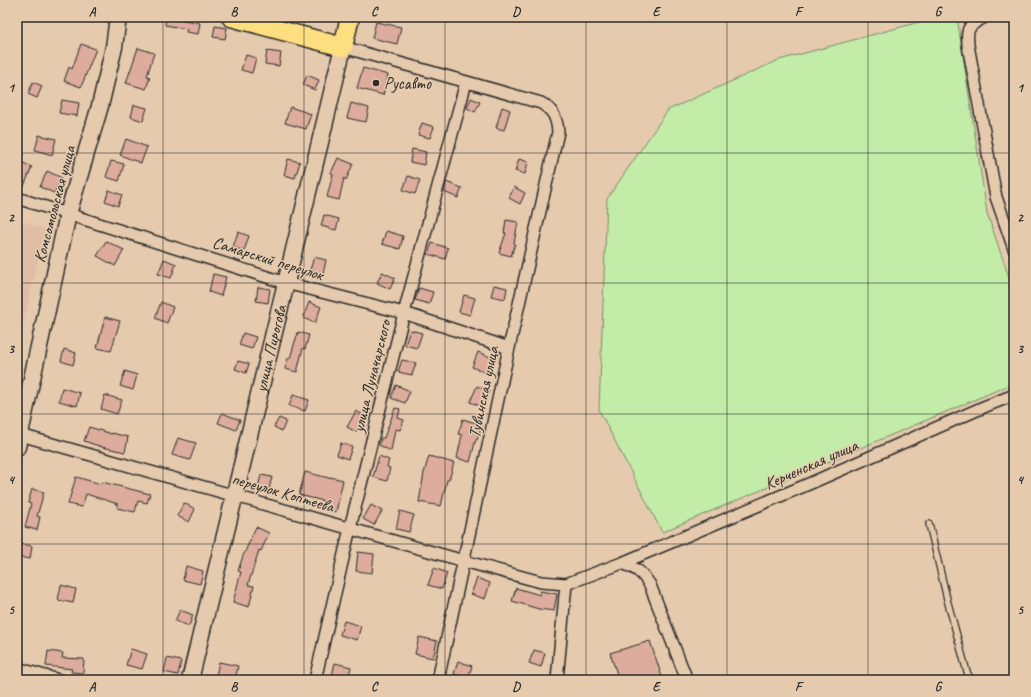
<svg xmlns="http://www.w3.org/2000/svg" width="1031" height="697" font-family="Caveat,sans-serif">
<style>
.built{fill:#dfbea6}
.green{fill:#c2eca8;stroke:#768c6a}
.building{fill:#ddac9d;stroke:#2b2b2b}
.lines{fill:none;stroke-linecap:round;stroke-linejoin:round}
.service-casing{stroke:#2b2b2b;stroke-width:8}
.minor-casing{stroke:#2b2b2b;stroke-width:14}
.secondary-casing{stroke:#2b2b2b;stroke-width:19}
.primary-casing{stroke:#2b2b2b;stroke-width:21}
.service{stroke:#e5caad;stroke-width:5.5}
.minor{stroke:#e5caad;stroke-width:11}
.secondary{stroke:#e5caad;stroke-width:16}
.primary{stroke:#fedf80;stroke-width:18}
.grid{fill:none;stroke:#2b2b2b;stroke-width:1;stroke-opacity:0.55}
.poi-dot{fill:#2b2b2b;stroke:#e5caad;stroke-width:1.5}
.labels{text-anchor:middle;stroke-width:3;stroke-linejoin:round;paint-order:stroke}
.poi-label{font-size:17px;fill:#2b2b2b;stroke:#e5caad;text-anchor:start}
.street-label{font-size:17px;fill:#2b2b2b;stroke:#e5caad}
.neatline{fill:none;stroke:#2b2b2b;stroke-width:1.5}
.grid-label{font-size:13px;text-anchor:middle;font-weight:bold;fill:#2b2b2b}
</style>
<rect width="100%" height="100%" fill="#e5caad"/>
<filter id="ink" filterUnits="userSpaceOnUse"><feTurbulence type="fractalNoise" baseFrequency=".025" numOctaves="2"/><feDisplacementMap in="SourceGraphic" scale="8" xChannelSelector="R" yChannelSelector="G"/><feConvolveMatrix kernelMatrix="1 2 1 2 8 2 1 2 1" color-interpolation-filters="sRGB"/></filter>
<g filter="url(#ink)">
<path class="built" d="M17,220L45,229L17,351Z"/>
<path class="green" d="M938,17H957L987,213L1014,292V383L662,532L599,410L607,199L668,110L779,60Z"/>
<path class="building" d="M166,17H178V19L200,23L198,34L186,32L187,29L165,25Z
M376,22L401,27L397,44L372,38Z
M215,26L227,28L225,39L213,37Z
M81,44L96,49L81,87L64,81L69,67L72,69Z
M138,48L154,53L147,76L150,77L146,89L126,83Z
M267,51L281,53L279,66L265,64Z
M246,55L256,58L252,73L241,70Z
M363,68L388,75L383,95L357,88Z
M307,75L319,80L315,90L303,85Z
M33,82L42,86L37,98L28,94Z
M471,98L480,102L475,112L467,108Z
M62,100L79,103L77,116L59,113Z
M351,103L369,108L366,122L347,118Z
M134,105L147,108L143,121L131,117Z
M290,107L311,114L306,129L285,123Z
M502,107L510,110L504,130L496,128Z
M422,123L434,127L430,138L418,135Z
M39,135L56,139L52,155L35,150Z
M126,139L147,147L141,163L120,155Z
M412,149L426,152L424,165L410,162Z
M338,158L353,164L346,180L344,178L339,200L327,197L333,174L331,173Z
M288,159L300,162L295,178L284,175Z
M519,159L528,162L525,174L515,171Z
M111,161L124,164L119,181L106,177Z
M21,162L32,167L24,186L17,184V171Z
M47,171L62,178L54,193L40,187Z
M408,176L420,180L415,194L403,190Z
M446,182L462,188L458,198L444,192Z
M514,187L525,193L520,204L509,198Z
M109,190L122,195L118,206L105,201Z
M324,215L339,219L336,230L321,226Z
M506,220L518,222L514,243L515,244L511,256L499,253L506,233H504Z
M386,231L403,236L400,249L382,244Z
M238,232L249,236L244,251L233,247Z
M106,241L124,250L115,266L97,256Z
M432,243L448,248L445,259L428,254Z
M314,257L326,260L323,274L310,270Z
M164,259L176,264L171,278L158,274Z
M382,272L395,278L390,289L377,283Z
M213,274L226,277L221,296L209,292Z
M494,285L507,288L505,299L491,296Z
M258,287L270,289L268,303L256,301Z
M419,288L433,292L429,304L415,300Z
M464,295L475,298L470,315L459,312Z
M161,302L173,307L167,323L155,318Z
M309,302L321,307L315,323L303,318Z
M105,317L120,321L111,351L97,348Z
M410,330L422,333L417,348L405,345Z
M298,332L309,335L305,349L303,348L297,372L285,369L288,358H290Z
M243,333L256,337L252,349L239,345Z
M64,349L76,353L73,365L61,361Z
M478,352L495,359L489,374L472,367Z
M402,360L416,363L412,375L398,372Z
M238,361L249,364L246,373L235,369Z
M125,371L137,375L133,390L120,386Z
M396,385L410,391L405,403L391,398Z
M477,386L489,391L483,407L470,402Z
M62,388L80,393L77,406L59,401Z
M105,395L122,400L117,414L101,409Z
M293,395L309,400L305,411L289,406Z
M395,408L400,409L398,418L404,420L400,430L395,429L391,451L379,445L381,438H384Z
M356,411L365,416L356,432L347,427Z
M222,413L240,420L236,430L218,423Z
M279,418L286,421L282,431L274,427Z
M463,419L482,425L477,440L476,439L470,462L457,458L462,435L458,434Z
M89,427L112,434V433L128,437L125,452L102,447L84,441Z
M178,438L196,443L190,460L172,455Z
M341,443L352,447L348,459L337,455Z
M379,456L389,460L387,467L390,468L387,481L373,477Z
M429,456L454,463L449,480H447L441,506L419,502L424,473Z
M305,472L329,478L330,477L343,480L336,512L322,509L324,501L299,495Z
M261,475L272,477L268,493L257,491Z
M76,477L101,484L102,482L150,494L147,503L138,501L135,512L117,508L118,504L86,494L82,507L68,504Z
M32,489L44,492L37,516L40,517L37,530L25,527L31,504L28,503Z
M184,503L195,509L189,522L177,516Z
M371,505L382,511L374,525L363,519Z
M400,511L414,515L409,532L396,529Z
M256,527L269,533L261,551L259,550L248,585L254,586L249,607L233,602L241,572L238,571L243,556Z
M21,544L32,546L30,559L19,557Z
M358,552L374,554L372,573L356,571Z
M186,566L203,571L200,584L183,580Z
M434,568L447,573L442,589L428,585Z
M477,578L490,583L485,599L471,594Z
M61,585L76,589L73,603L58,600Z
M516,588L540,595V591L557,594L554,611L539,609L512,601Z
M180,610L193,615L189,626L175,621Z
M344,621L361,626L357,640L340,635Z
M419,637L437,641L433,658L415,654Z
M650,641L663,680H619L610,653Z
M131,649L147,654L142,669L126,665Z
M534,650L545,653L541,667L529,663Z
M48,651L63,653L62,658L84,659L83,673L71,672L72,669L46,666Z
M167,658L181,661L178,675L164,672Z
M458,661L472,666L468,678L454,674Z
M219,662L238,666L235,680L216,676Z
M335,663L351,667L348,680H331Z"/>
<g class="lines">
<g class="service-casing">
<path id="service" d="M929,524L948,603L967,672L971,680"/>
</g>
<g class="minor-casing">
<path id="minor" d="M985,17C979,20 969,24 968,32C967,36 968,41 968,45L996,197L1014,249
M343,47L541,103C553,110 557,118 558,132L509,348L438,680
M17,198L286,283L404,313L509,348
M17,434L464,561L541,582L566,584L622,563C637,569 641,571 650,585L687,680
M622,563L811,483L986,406L1014,395
M17,668L59,680
M315,680L350,528L404,313L466,82
M557,680L566,584"/>
</g>
<g class="secondary-casing">
<g id="secondary">
<path d="M17,447L68,214L100,106L114,47L118,17"/>
<path id="s1" d="M190,680L343,47"/>
</g>
</g>
<g class="primary-casing">
<path id="primary" d="M231,17L343,47L350,17"/>
</g>
<use href="#service" class="service"/>
<use href="#minor" class="minor"/>
<use href="#secondary" class="secondary"/>
<use href="#primary" class="primary"/>
</g>
</g>
<path class="grid" d="M163,17V680M304,17V680M445,17V680M586,17V680M727,17V680M868,17V680M17,153H1014M17,283H1014M17,414H1014M17,544H1014"/>
<circle class="poi-dot" cx="376" cy="83" r="4"/>
<g class="labels">
<g class="poi-label">
<text x="384" y="89">Русавто</text>
</g>
<g class="street-label">
<text transform="translate(54 204) rotate(-75)" y="6">Комсомольская улица</text>
<text transform="translate(268 258) rotate(17)" y="6">Самарский переулок</text>
<text dy="6" stroke="none"><textPath href="#s1" startOffset="341">улица Пирогова</textPath></text>
<text transform="translate(371 376) rotate(-76)" y="6">улица Луначарского</text>
<text transform="translate(483 392) rotate(-78)" y="6">Тувинская улица</text>
<text transform="translate(811 464) rotate(-24)" y="6">Керченская улица</text>
<text transform="translate(283 492) rotate(16)" y="6">переулок Коптеева</text>
</g>
</g>
<rect width="1031" height="697" fill="none" stroke="#e5caad" stroke-width="44"/>
<rect x="22" y="22" width="987" height="653" class="neatline"/>
<g class="grid-label">
<text x="92" y="16">A</text>
<text x="234" y="16">B</text>
<text x="374" y="16">C</text>
<text x="516" y="16">D</text>
<text x="656" y="16">E</text>
<text x="798" y="16">F</text>
<text x="938" y="16">G</text>
<text x="11" y="92">1</text>
<text x="1020" y="92">1</text>
<text x="11" y="222">2</text>
<text x="1020" y="222">2</text>
<text x="11" y="353">3</text>
<text x="1020" y="353">3</text>
<text x="11" y="484">4</text>
<text x="1020" y="484">4</text>
<text x="11" y="614">5</text>
<text x="1020" y="614">5</text>
<text x="92" y="691">A</text>
<text x="234" y="691">B</text>
<text x="374" y="691">C</text>
<text x="516" y="691">D</text>
<text x="656" y="691">E</text>
<text x="798" y="691">F</text>
<text x="938" y="691">G</text>
</g>
</svg>
